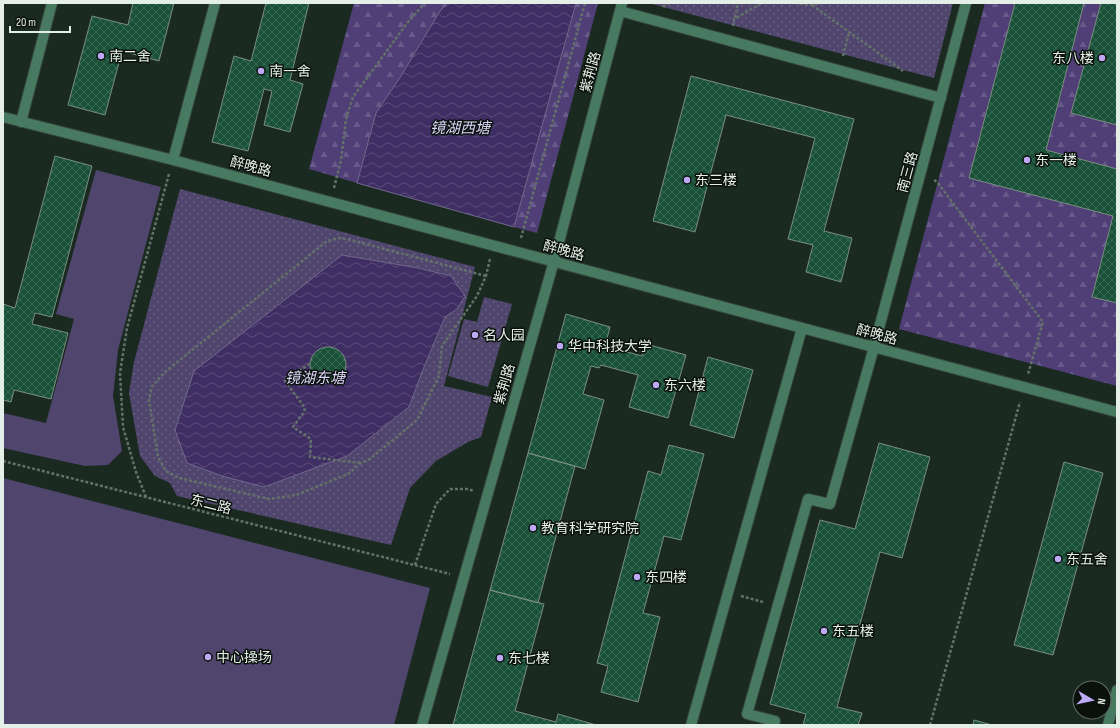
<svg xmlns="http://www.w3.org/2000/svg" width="1120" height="728" font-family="'Sofia Sans Condensed','Noto Sans SC',sans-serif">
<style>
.grass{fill:#50466d}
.forest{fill:url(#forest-firs)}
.park{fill:url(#park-dots);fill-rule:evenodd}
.water{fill:url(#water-waves);stroke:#70688c}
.building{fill:url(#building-cross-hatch);stroke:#7b8e83}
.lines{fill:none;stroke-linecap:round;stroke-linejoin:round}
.minor-casing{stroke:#36463d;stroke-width:12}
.path{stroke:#637169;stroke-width:2.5;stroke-dasharray:3 2;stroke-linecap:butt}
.minor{stroke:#487a61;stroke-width:10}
.poi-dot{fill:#bda9f5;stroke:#0a110d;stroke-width:1.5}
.labels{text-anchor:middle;stroke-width:3;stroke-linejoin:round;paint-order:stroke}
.poi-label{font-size:14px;fill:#e4efe8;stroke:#0a110d;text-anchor:start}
.street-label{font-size:14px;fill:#e4efe8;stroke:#0a110d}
.water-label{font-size:15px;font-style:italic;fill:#ddd5f8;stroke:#0a110d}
</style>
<defs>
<pattern id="forest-firs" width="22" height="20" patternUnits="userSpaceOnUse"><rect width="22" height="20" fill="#4f3f76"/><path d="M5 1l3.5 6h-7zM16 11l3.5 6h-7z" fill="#685b8a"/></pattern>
<pattern id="park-dots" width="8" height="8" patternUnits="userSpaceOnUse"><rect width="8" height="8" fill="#50466d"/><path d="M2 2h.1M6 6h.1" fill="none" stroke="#696182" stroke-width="1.8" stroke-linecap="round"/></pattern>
<pattern id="water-waves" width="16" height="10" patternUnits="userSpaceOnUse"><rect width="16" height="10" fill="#3f2e64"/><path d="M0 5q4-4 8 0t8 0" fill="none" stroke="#5b4d7a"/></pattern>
<pattern id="building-cross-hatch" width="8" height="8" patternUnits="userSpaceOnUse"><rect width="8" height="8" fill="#195138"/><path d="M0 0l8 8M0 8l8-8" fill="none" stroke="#3a6a55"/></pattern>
</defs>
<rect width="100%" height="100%" fill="#1a2a21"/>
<path class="grass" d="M96,170L161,187L118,350L113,396L122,451L108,465L85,466L3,448V413L46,423L74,319L56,314Z
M3,478L430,588L394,725H3Z"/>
<path class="forest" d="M354,3H448L440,11L401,76L376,113L357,183L309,169Z
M576,3H598L537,233L514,227Z
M985,3H1015L969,177L1113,216L1092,296L1117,303V386L899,329Z
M1084,3H1101L1071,113L1117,125V169L1046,150Z"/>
<path class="park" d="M648,3H953L934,78Z
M180,189L475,267L444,386L492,397L481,437L468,442L436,461L410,488L391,545L177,496L170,483L155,476L140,456L129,393L134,362ZM342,255L418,268L451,276L457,309L445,317L424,367L409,407Z
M484,297L512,304L488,387L448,376L464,319L477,322Z"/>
<path class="water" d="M448,3H576L514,227L357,183L376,113L401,76L440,11Z
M342,255L418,268L451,276L465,296L457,309L445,317L424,367L409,407L347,456L264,487L222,476L187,463L175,430L194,371Z"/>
<path class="building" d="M133,3H174L159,61L122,51L105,115L68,105L92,16L128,25Z
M266,3H309L290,80L303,84L290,132L264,125L272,91L264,89L248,151L212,142L234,56L251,61Z
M1015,3H1084L1046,150L1117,169V303L1092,297L1113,216L969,178Z
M1101,3H1117V125L1071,113Z
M691,76L854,119L824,231L852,238L841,282L806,272L813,245L788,239L815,138L726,115L695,232L653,221Z
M55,156L92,166L52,317L35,313L32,324L68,333L51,399L14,390L11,402L3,400V304L15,308Z
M566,314L610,327L605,346L642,356L646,344L686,355L668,418L629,407L638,375L601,365L599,368L591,366L583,394L604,400L585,469L528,453Z
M310 365a18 18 0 1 1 36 0a18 18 0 1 1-36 0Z
M708,357L753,370L734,438L690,425Z
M879,443L930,457L902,558L880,552L837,707L862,713L858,725H803L806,714L770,704L820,520L855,529Z
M669,445L704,454L681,540L664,536L643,613L660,617L638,702L601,692L608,666L597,663L648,471L661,475Z
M528,453L575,466L538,603L490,590Z
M1064,462L1103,473L1053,655L1014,645Z
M490,590L544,604L515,711L556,722L558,714L596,725H453Z
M974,720L992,725H973Z"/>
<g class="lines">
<g class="minor-casing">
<path id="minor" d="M620,11L941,98
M3,117L173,160L1117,412
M21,122L52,3
M173,160L215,3
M422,725L554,261L622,3
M691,725L802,328
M774,725L775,721L747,714L808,499L830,504L874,347L966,3
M1108,725L1117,690"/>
</g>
<path class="path" d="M795,3L812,5L822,3
M812,5L903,71
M663,7L669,3
M735,18L738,3
M733,26L734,19L762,3
M843,56L849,32
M934,180L937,182L1043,322L1028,374
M334,188L341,160L346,119L353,97L408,22L425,3
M521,238L585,3
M486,276L351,240L339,238L327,241L165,372L152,386L149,400L158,457L166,471L179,478L269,499L296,495L348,474L361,463L370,459L417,420L439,376L442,346L477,296L486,276L490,259
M310,364L285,379V381L305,408L304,412L293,427L311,439L310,457L361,463
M3,461L450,574
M146,497L136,472L123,427L120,373L127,328L169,174
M415,565L436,504L450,489H467L474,491
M741,596L763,602
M930,725L1020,402"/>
<use href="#minor" class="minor"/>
</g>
<g class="poi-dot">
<circle cx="101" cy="56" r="4"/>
<circle cx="1102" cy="58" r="4"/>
<circle cx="261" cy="71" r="4"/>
<circle cx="1027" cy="160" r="4"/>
<circle cx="687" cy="180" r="4"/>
<circle cx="475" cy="335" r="4"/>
<circle cx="560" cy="346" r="4"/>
<circle cx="656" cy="385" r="4"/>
<circle cx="533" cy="528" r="4"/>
<circle cx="1058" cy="559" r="4"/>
<circle cx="637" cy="577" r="4"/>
<circle cx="824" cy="631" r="4"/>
<circle cx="208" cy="657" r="4"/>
<circle cx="500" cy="658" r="4"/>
</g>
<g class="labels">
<g class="poi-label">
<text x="109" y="61">南二舍</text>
<text x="1094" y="63" text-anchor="end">东八楼</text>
<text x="269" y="76">南一舍</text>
<text x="1035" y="165">东一楼</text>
<text x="695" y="185">东三楼</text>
<text x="483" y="340">名人园</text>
<text x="568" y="351">华中科技大学</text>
<text x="664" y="390">东六楼</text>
<text x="541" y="533">教育科学研究院</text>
<text x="1066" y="564">东五舍</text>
<text x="645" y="582">东四楼</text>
<text x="832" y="636">东五楼</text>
<text x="216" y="662">中心操场</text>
<text x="508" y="663">东七楼</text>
</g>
<g class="street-label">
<text transform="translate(590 72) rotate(-75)" y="5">紫荆路</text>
<text transform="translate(251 166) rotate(15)" y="5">醉晚路</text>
<text transform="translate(907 172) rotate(-75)" y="5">南三路</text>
<text transform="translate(564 250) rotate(15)" y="5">醉晚路</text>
<text transform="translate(877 334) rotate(15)" y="5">醉晚路</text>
<text transform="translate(504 384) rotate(-74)" y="5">紫荆路</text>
<text transform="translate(211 504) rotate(14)" y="5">东二路</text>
</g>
<g class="water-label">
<text x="460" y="133">镜湖西塘</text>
<text x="315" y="383">镜湖东塘</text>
</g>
</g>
<rect width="1120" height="728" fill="none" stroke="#e4efe8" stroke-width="8"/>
<g transform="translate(1092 700) rotate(99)"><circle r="19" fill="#0a110d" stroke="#616a65"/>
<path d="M0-3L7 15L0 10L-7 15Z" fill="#bda9f5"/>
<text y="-6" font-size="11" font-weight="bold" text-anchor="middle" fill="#e4efe8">N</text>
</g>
<path d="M10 26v6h60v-6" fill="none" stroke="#e4efe8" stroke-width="2"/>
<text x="16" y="26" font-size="12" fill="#e4efe8" stroke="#0a110d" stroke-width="3" paint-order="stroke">20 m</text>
</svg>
